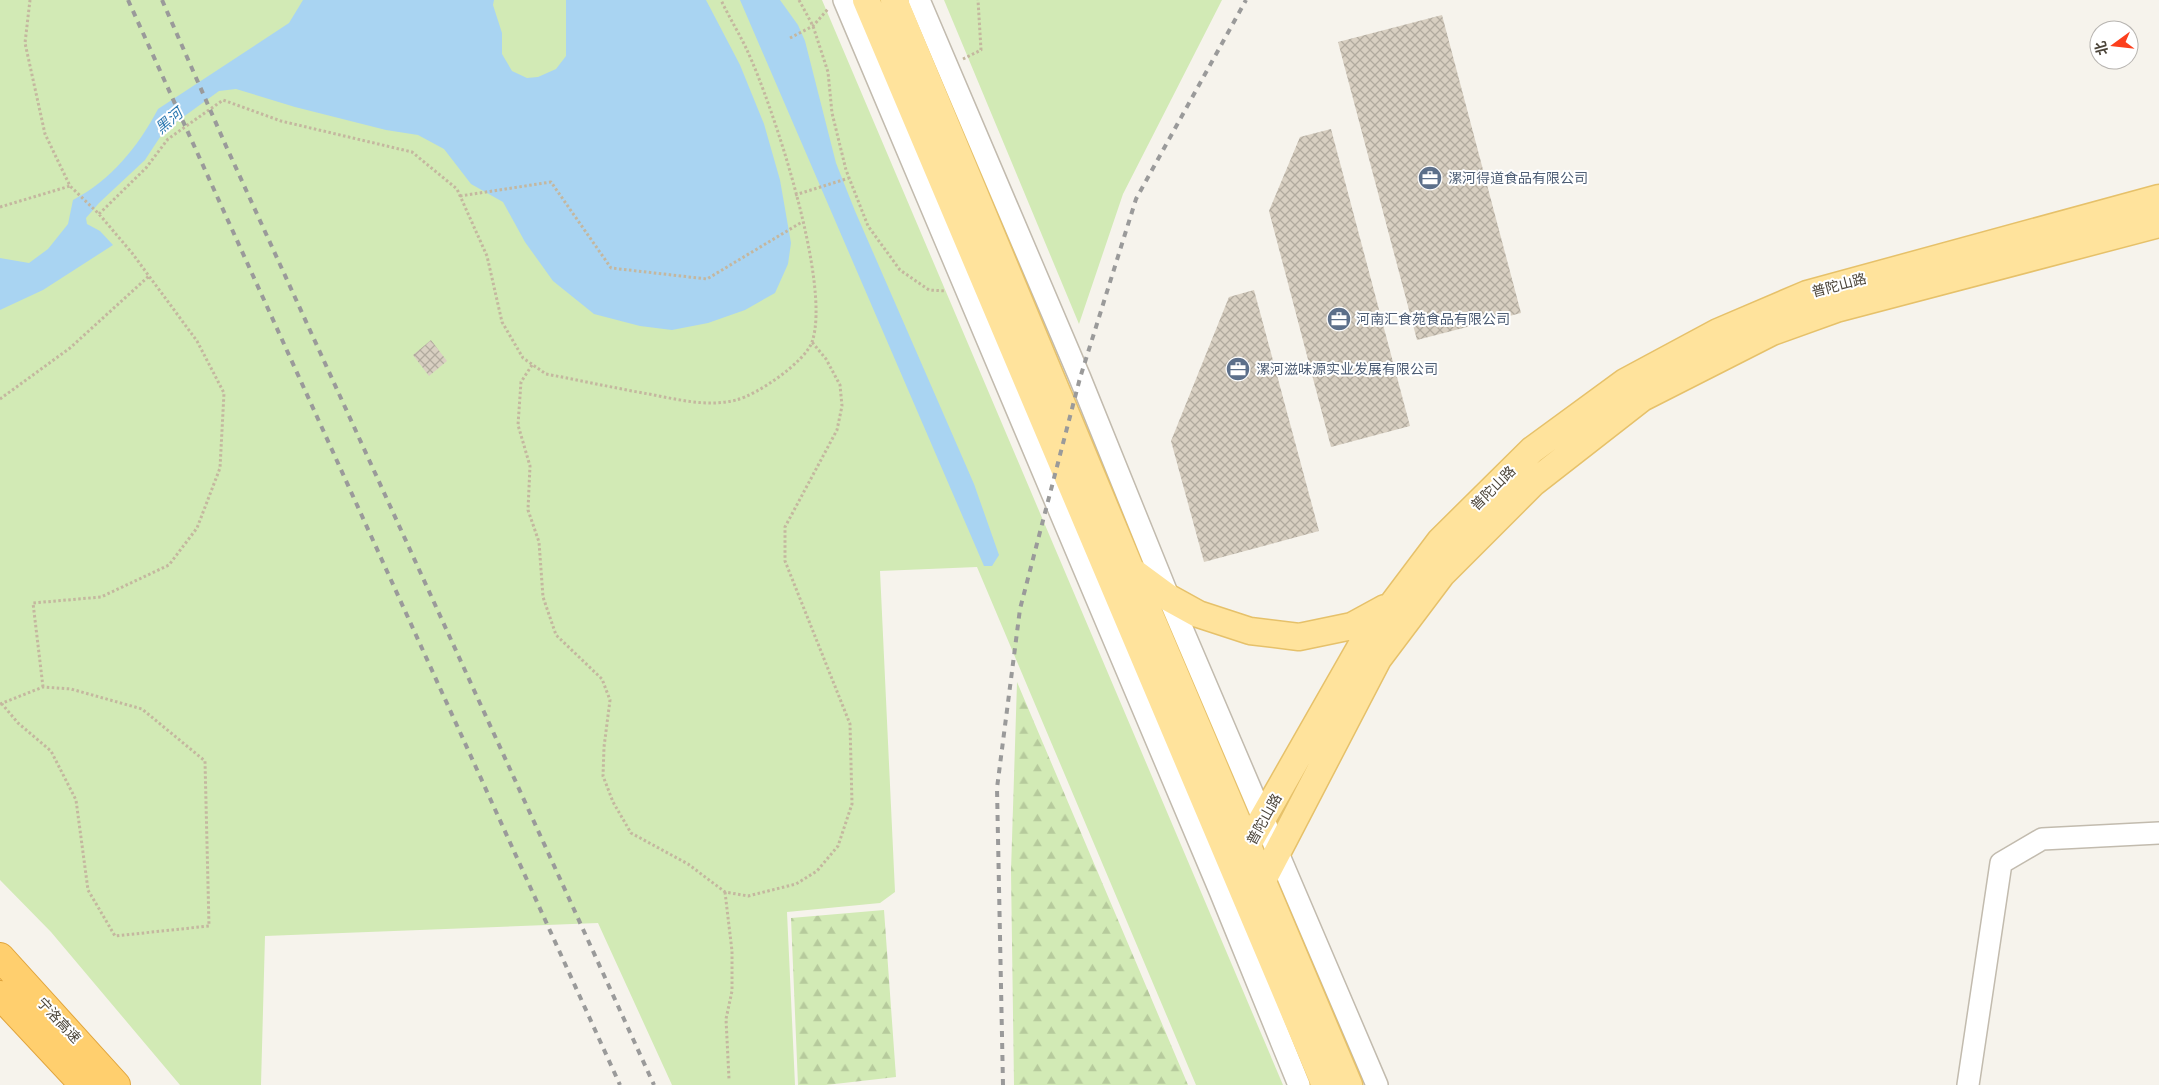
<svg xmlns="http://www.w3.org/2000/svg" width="2159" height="1085" font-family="Montserrat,'Noto Sans SC',sans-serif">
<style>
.forest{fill:url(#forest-firs)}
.park{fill:#d2eab5}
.water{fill:#a9d4f2}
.building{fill:url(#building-cross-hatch)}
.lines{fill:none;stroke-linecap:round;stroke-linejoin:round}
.minor-casing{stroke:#c2bbae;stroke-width:24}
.major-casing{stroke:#e6c16a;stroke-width:29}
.highway-casing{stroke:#e0a43c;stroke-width:30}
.path{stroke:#c4b79f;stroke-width:3;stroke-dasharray:2.5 2.5;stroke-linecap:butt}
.minor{stroke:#fff;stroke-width:21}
.major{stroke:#ffe39c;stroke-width:26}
.highway{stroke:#ffcf6e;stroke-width:28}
.rail{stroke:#9a9a9a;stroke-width:4;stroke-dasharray:6 6;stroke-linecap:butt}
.labels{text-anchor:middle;stroke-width:4;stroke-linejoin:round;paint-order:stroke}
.service-label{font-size:14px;fill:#4e5e75;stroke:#fff;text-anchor:start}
.street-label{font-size:14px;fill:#4b4439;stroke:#fff}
.water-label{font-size:15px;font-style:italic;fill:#2e7ab2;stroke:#fff}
</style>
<defs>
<pattern id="forest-firs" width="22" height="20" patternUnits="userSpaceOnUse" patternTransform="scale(1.25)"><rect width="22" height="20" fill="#d2eab5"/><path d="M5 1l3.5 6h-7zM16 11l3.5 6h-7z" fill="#b6ca9c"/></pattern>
<pattern id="building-cross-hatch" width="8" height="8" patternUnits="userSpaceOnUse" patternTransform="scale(1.25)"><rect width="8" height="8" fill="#d8cfc1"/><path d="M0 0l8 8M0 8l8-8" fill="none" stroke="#b1aa9e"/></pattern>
</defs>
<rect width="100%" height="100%" fill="#f6f3ec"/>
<path class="forest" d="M1017,682L1188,1085H1014L1011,871Z
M884,910L896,1077L826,1085H798L791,918Z"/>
<path class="park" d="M0,0H822L1283,1085H1196L977,567L880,571L895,892L880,903L787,912L795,1085H672L598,923L265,936L261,1085H180L51,932L0,880Z
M944,0H1222L1123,194L1079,324Z"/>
<path class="water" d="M303,0H494L493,5L502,33V54L512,71L527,78L538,77L556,69L566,56V0H706L740,65L764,124L780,180L791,243L788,264L775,293L745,310L708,323L672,330L640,326L594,314L553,281L525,242L503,202L471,184L444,149L418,135L386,130L295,107L236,89L219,91L164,131L145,160L99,203L86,218L87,224L100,231L113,245L43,290L0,310V258L29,263L48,249L68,224L73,200C111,180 138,147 158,109L289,23Z
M740,0H780L798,25L805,41L836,163L855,211L974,484L999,555L992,566H984Z"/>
<path class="building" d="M1442,15L1521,313L1417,340L1338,42Z
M1331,129L1410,426L1331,447L1269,211L1300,137Z
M1254,290L1319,531L1204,562L1171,441L1229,297Z
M431,340L447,361L429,376L413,355Z"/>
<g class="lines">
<g class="minor-casing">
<path id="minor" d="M844,0L1220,891L1299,1085
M919,0L1080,378L1169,598L1377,1085
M1968,1085L2001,863L2042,839L2159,833"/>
</g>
<g class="major-casing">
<path id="major" d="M866,0L1325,1085
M894,0L1131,570L1349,1085
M2159,198L1807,294L1718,332L1625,382L1532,450L1440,541L1361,646L1248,844L1239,881L1263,880L1378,659L1442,574L1533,483L1642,398L1772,332L1836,309L2159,224
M1131,570L1169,598L1198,614L1250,631L1299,637L1352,626L1385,608"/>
</g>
<g class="highway-casing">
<path id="highway" d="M0,957L116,1085
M0,995L84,1085"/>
</g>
<path class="path" d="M799,0L813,26L828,72L832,113L846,170L868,226L900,270L929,290L946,291
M790,38L813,26L828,9
M963,59L981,50L978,0
M795,195L849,178
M460,196L551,182L611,268L707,279L802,222
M0,207L70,186L45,134L25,43L30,0
M99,214L146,168L168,139L223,100L281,121L412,152L457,189L487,256L502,322L523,358L546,374C578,380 610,387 643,393C673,398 705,408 736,400C757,395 805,362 812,342C832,285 773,106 747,50C739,33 729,17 721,0
M532,365L521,382L518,425L530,466L528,510L539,542L543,597L556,635L602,679L610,700L604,747L603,776L613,802L631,833L688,864L725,892L748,896L796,884L817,871L838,846L852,804L850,724L785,561V527L837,430L842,406L840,385L826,359L812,342
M0,399L70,348L149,276
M43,687L33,603L101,597L169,565L197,528L220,468L224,393L197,341L132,253L99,214L70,186
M0,704L43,687L71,689L142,709L205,761L209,926L115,936L88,890L76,800L51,751L18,723L2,704
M725,892L732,951V991L726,1019L729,1079"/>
<use href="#minor" class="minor"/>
<use href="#major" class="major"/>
<use href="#highway" class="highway"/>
<path class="rail" d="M128,0L620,1085
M162,0L226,146L654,1085
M1003,1085L997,788L1020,609L1080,378L1136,199L1246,0"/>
</g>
<defs>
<g id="office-disc" transform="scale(1.25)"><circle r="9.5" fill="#5c6f8a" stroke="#fff"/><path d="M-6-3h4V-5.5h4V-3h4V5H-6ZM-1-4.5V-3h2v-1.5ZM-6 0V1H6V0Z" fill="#fff"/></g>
</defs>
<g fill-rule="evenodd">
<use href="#office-disc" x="1430" y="178"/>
<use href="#office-disc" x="1339" y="319"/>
<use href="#office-disc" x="1238" y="369"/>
</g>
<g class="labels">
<g class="service-label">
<text x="1448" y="183">漯河得道食品有限公司</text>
<text x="1356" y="324">河南汇食苑食品有限公司</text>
<text x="1256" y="374">漯河滋味源实业发展有限公司</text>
</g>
<g class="street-label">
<text transform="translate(1839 285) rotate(-15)" y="5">普陀山路</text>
<text transform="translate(1493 488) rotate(-45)" y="5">普陀山路</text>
<text transform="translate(1264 819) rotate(-61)" y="5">普陀山路</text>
<text transform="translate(59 1020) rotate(47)" y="5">宁洛高速</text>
</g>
<g class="water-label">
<text transform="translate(169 121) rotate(-40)" y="5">黑河</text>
</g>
</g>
<g transform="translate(2114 45) rotate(255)"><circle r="24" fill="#ffffff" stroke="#b7b4b0"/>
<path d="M0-4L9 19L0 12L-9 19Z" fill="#fc3f1d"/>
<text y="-8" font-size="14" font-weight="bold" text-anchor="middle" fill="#4b4439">北</text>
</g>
</svg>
